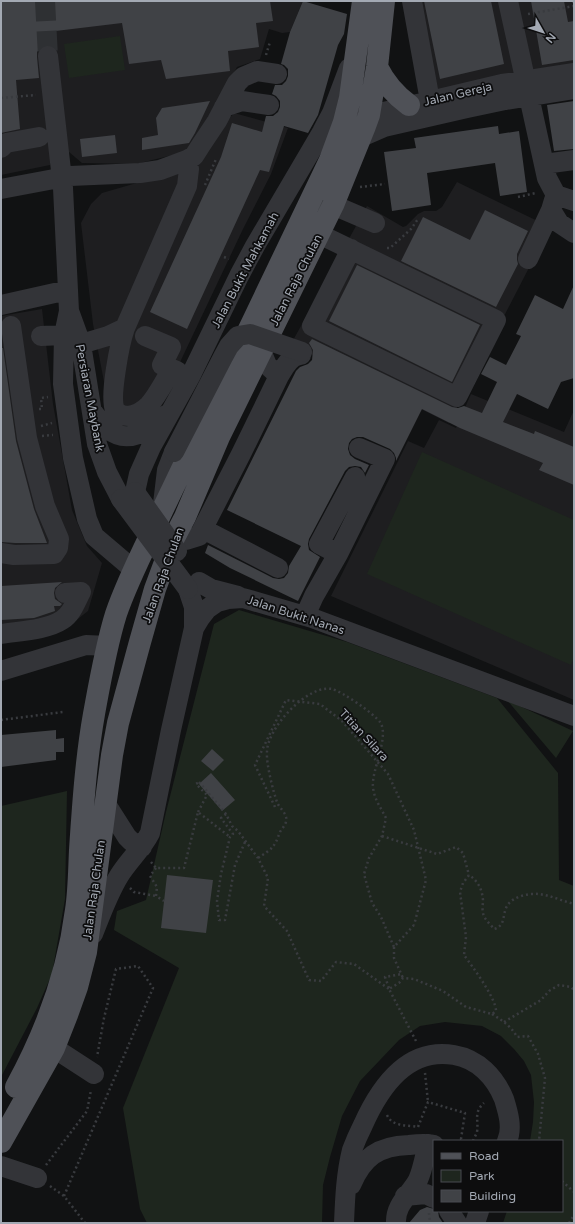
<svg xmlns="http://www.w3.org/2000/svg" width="575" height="1224" font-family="'Varela Round',sans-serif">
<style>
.built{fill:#1e1e20}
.green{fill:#1e261e}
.building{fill:#404246}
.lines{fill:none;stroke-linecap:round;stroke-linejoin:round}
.minor-tunnel{stroke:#2e3033;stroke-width:20;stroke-dasharray:20 10;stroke-linecap:butt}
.path{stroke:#393b3f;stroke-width:2.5;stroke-dasharray:2 3;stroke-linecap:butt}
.minor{stroke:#333438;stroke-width:20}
.major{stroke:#4f5157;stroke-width:22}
.path-bridge{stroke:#393b3f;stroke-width:2.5;stroke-dasharray:2 3;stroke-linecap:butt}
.minor-bridge{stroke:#333438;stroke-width:20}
.labels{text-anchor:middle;stroke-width:3.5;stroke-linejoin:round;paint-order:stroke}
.street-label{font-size:12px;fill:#a3a9b3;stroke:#0d0d0e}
</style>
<rect width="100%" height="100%" fill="#111213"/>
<path class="built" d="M1,1H303L290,32L282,33L269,29L260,59L237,67L193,148L177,154L136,164L82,163L69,152L59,154L51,158L50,165L1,175Z
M416,1H574V65L432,92Z
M234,113L288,128L271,174L243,229L164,396L156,407L109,408L93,324L81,223L91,204L102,193L154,178L218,132Z
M457,182L550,227L449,423L291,344L367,206L403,227L406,226L418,214L424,211H436L442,207Z
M42,309L53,404L72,510L87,546L102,563L88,611L74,622L1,642V316Z
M471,394L564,432L574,410V700L331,596L408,441L424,448L439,420L456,428Z"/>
<path class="green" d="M120,36L125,70L69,78L64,44Z
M422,452L574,520V657L571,665L367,574Z
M239,610L347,642L497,698L558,773L559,880L574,886V1223H503L507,1211H562V1141H530L533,1122L534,1102L531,1075L524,1061L514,1049L501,1036L482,1026L445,1022L420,1026L399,1040L360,1081L342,1116L330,1157L323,1185L322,1223H147L140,1209L123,1108L179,968L114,930L117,911L146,900L166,812L214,624Z
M507,700L573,731L556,758Z
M67,791L65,899L52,974L37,1008L1,1077V806Z"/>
<path class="building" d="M1,1H270L273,21L256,23L259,47L228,51L230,71L166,79L161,60L129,64L122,23L39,33L40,48L37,52V57L39,78L16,80L20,129L1,133Z
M303,1L347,14L344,34L338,45L318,115L308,133L284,126L269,172L260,170L187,329L150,312L221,157L232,123L262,132L266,116H273L278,112L280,107V101L276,96L272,94L275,85H282L286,81L288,76V69L284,65L281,64L290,32Z
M424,1H491L504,64L440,79Z
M531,1H564L568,22L574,21V60L542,65Z
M210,101L195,133L189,143L142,150V138L158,135L156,118L162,108Z
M574,101V149L554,151L547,105Z
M498,126L499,134L519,131L527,192L500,196L495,163L427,173L431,205L392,211L384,152L416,148L414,138Z
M115,135L117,153L82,157L80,139Z
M485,210L528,231L517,254V260L518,264L496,307L401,261L423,217L470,240Z
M357,265L480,325L452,382L329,321Z
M574,285V378L561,382L548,409L517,394L503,422L534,434L535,431L574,447V485L539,470L543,463L460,428L422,409L396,461V458L394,453L390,449L363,437H357L352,439L349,443L348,449L350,455L355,459L369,465L365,473L361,467L355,466L349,467L345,471L309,539L308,544L309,550L320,557L298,601L230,568L205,553L208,545L273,578L279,579L284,578L288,573L289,566L301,546L227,510L296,371L300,367L308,364L312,360L313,350L309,343L312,339L452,407L458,408L464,406L482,413L497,382L481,374L490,357L506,365L521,336L516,334L535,295L563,309Z
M1,348H3L16,441L34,509L47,543H15L1,542Z
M62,582L55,588L54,593L55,599L62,604L60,606H54L55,611L34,618L1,620V586Z
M56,730V739L64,738V752H56V760L1,767V735Z
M212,749L224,760L213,771L201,761Z
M211,773L235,800L222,811L199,784Z
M167,875L213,880L206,933L161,928Z
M427,1207L434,1209V1211H438L439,1217L443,1223H409L420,1210Z"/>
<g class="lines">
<path class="minor-tunnel" d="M45,1L48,56"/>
<path class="path" d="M528,14L574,6L573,1
M266,55L270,42
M1,98L36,95
M205,185L216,159
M360,187L385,184
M518,197L536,193
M387,248H390L411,229L418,219
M224,257L229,259
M39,409H42L41,398L48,397
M41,426L52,423
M42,436L53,435
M1,720L63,712
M199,782L226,814L232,826L238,831L258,858L268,878L264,906L287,931L309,980L321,981L336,962L354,964L389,989
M198,812L207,795L196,784L199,782
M226,814L221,818L233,834L230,837L221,874L217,901L219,920H225L235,865L245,842
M382,836L437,854L456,847L463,853L469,875
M258,858C273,848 274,848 280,832C282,828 286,825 286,821C288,814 279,808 277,802C273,791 266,763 267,752C267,728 308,684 332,689C343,692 373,713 380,722C390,736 371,771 373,787C374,799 381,808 386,818L382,836L369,858L364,874L372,903L381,917L394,947L414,925
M151,862L156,868H184L198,812L230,837
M156,868L150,876L157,887L156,896L164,901
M130,888L134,892L156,896
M394,947V958L403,978
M389,988L385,977L402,974
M492,1014C503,1021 511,1026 517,1037L528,1036L538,1054L545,1078L539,1141
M504,1022L541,1000L549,991L559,985L571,987L574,990
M416,1041L389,989L399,983L403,978L414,979L443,991L466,1007L492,1014L496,1011C496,998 472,966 464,955L466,937L460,892L463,883L469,875C478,881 482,889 483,900C483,904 482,909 483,913C484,919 490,924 494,929C506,926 502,915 507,906C512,897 528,893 538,894C550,895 562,901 574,904
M425,1073L428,1102
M387,1115C392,1127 408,1125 418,1127L428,1102L465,1113L461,1139L464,1141
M473,1141C474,1138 476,1135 477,1132C479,1120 473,1113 484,1103
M46,1165L87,1111L91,1090
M562,1181L574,1192
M50,1186L64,1196L85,1223
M64,1196L153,988L138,966L116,969L104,1018L97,1057
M429,1213L430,1223
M569,1223L574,1215"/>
<path class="minor" d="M412,1L430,101
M508,1L547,178L556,195L574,201
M48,56L63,188L69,311L81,344L97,444L107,472L121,499
M224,107L242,101L269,105
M354,119L502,84L574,73
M361,137L384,127L467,108L505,100L574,89
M1,148L6,143L39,137
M544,164L574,160
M1,189L70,176L140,173L160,170L187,160L194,156L201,145L217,121L237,83L243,77L257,71L277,74
M554,200L551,210L559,223L574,233
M333,205L375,223
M319,234L496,320L457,397L312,326L351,249
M528,259L551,210
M1,305L68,290
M69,311L64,335L63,384L73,458L87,519L94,536L134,570
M125,328C120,342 109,397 115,410C118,414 123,416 128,416C137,415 143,411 149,405C158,395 165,380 172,369
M41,336L64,335
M145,336L171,347L162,365L177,371
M81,344L108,336L125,328L187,186L189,169L187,160
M279,376C284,368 290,355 301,355
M92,411C97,417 102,425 109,430C128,445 152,430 166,415
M135,492L139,474L151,447L190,377L239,276L255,246L322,132L332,113L349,68
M163,504L167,470L174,452
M203,529L278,568
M174,538L186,540L199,536L241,454L279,376L267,365L261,351
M1,553L14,555L54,554L58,548L59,539L45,506L27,438L11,326
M338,554L319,544L355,477
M199,582L211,589L238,596
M188,589L194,607V628
M305,616L314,596L338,554L385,459L359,448
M1,634C19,631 47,630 62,620C72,614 76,601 81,592L65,593
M1,671L86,645L108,646
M106,804L127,837L131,841L142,847
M93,934C101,914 108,894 119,876C128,861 142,849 150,833L171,730L194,628L200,618L207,609L217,602L228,599L243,598L312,618L574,716
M54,1048L94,1074
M1,1166L37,1178
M351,1185C363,1157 378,1146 409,1145C417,1144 426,1143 434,1145
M405,1196L426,1194L434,1198
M449,1211L457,1223
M344,1223C345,1199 346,1174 352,1150C355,1142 359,1133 363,1125C380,1087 407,1047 454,1055C478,1059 495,1077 504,1099C508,1112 513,1128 507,1141
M396,1223C395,1204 410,1195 418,1180C423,1169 425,1155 428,1144
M475,1223L479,1211"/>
<path class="major" d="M377,67C385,83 395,95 409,105
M16,1087C46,1032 68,973 76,910C79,891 79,870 80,850C83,805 86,759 94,714C100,681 106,646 116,614C128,579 146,545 162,511L330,160L344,122L350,98L363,1
M1,1142L54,1048L67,1015L77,987L86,952L112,755L118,723L140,642L155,589L174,538L185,517L219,437L333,205L365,126L369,115L377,67L384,1"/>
<path class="path-bridge" d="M275,807L255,765L286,700L320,704L342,721L388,774L414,830L426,880L414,925"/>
<path class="minor-bridge" d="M174,452L223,357L229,346L238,336L250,334L302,352
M135,492L177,551
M121,499L188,589"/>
</g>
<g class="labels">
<g class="street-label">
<text transform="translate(458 94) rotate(-13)" y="4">Jalan Gereja</text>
<text transform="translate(245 270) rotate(-62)" y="4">Jalan Bukit Mahkamah</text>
<text transform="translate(296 280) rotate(-63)" y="4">Jalan Raja Chulan</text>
<text transform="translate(90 398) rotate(79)" y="4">Persiaran Maybank</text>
<text transform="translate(163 575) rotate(-70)" y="4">Jalan Raja Chulan</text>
<text transform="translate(296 615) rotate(18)" y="4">Jalan Bukit Nanas</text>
<text transform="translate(364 735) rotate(47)" y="4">Titian Silara</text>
<text transform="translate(94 890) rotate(-82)" y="4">Jalan Raja Chulan</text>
</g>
</g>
<rect width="575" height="1224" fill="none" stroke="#a3a9b3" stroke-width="4"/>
<rect x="433" y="1140" width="130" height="72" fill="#0d0d0e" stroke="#494b50"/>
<rect x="441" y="1153" width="20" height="6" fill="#4f5157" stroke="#494b50"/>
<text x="469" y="1160" font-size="12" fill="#a3a9b3">Road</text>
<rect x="441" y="1170" width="20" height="12" fill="#1e261e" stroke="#494b50"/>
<text x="469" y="1180" font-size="12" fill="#a3a9b3">Park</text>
<rect x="441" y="1190" width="20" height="12" fill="#404246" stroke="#494b50"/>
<text x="469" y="1200" font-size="12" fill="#a3a9b3">Building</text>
<g transform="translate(543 32) rotate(129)" stroke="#0d0d0e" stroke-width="3" paint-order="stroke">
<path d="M0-3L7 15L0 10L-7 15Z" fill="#a3a9b3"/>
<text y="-6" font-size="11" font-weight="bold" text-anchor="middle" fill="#a3a9b3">N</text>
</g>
</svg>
